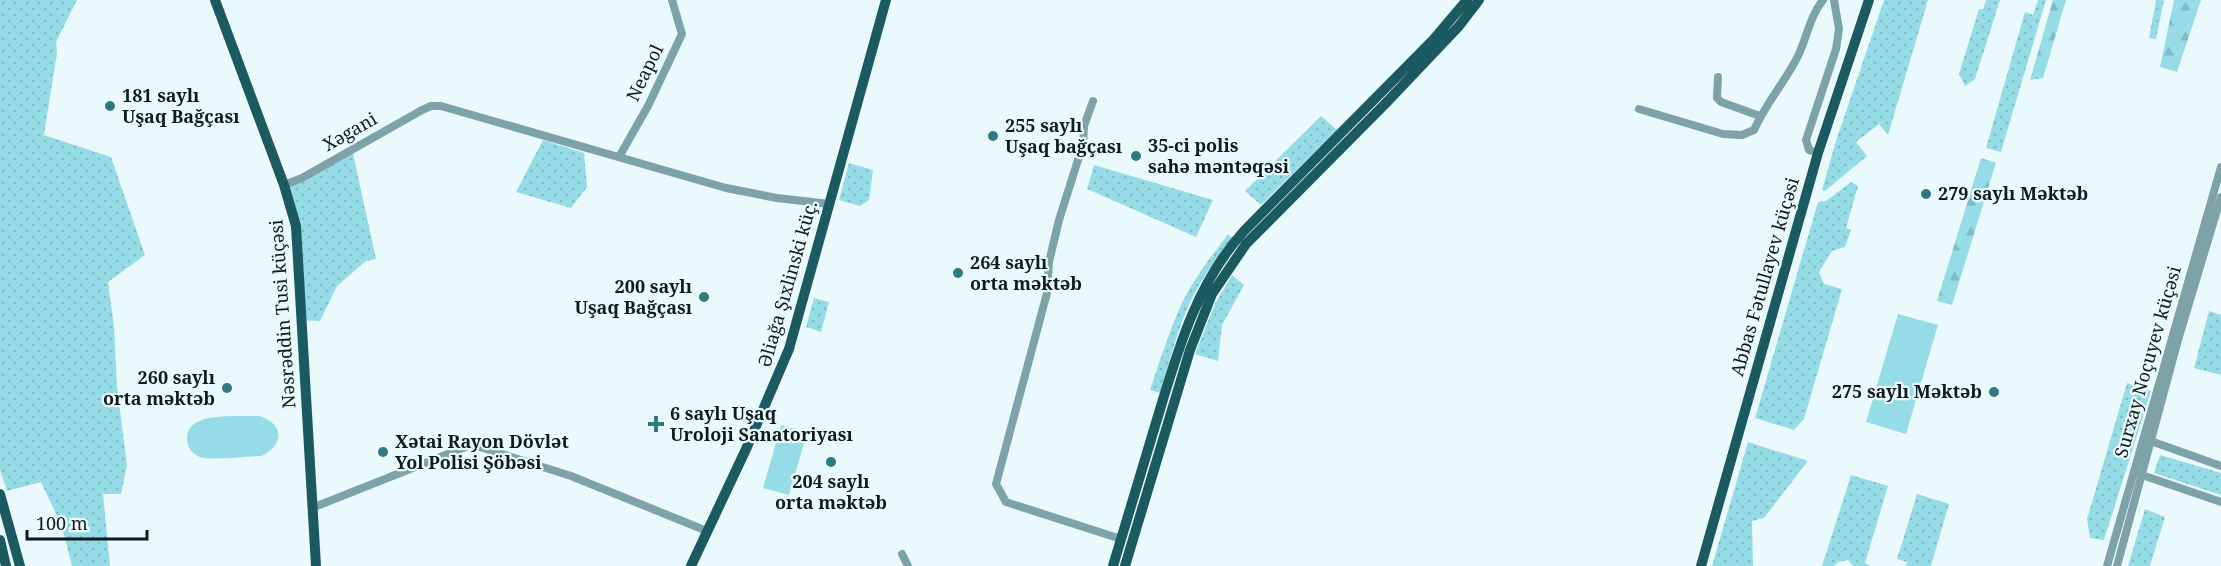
<svg xmlns="http://www.w3.org/2000/svg" width="2221" height="566" font-family="'Noto Serif',serif">
<style>
.green{fill:url(#green-dots)}
.forest{fill:url(#forest-firs)}
.pitch{fill:#96dce6}
.lines{fill:none;stroke-linecap:round;stroke-linejoin:round}
.minor{stroke:#7da3a8;stroke-width:8}
.major{stroke:#1c5a62;stroke-width:10}
.poi-dot{fill:#317982;stroke:#eafafc;stroke-width:2}
.labels{text-anchor:middle;stroke-width:4.5;stroke-linejoin:round;paint-order:stroke}
.street-label{font-size:18px;fill:#0c1b1d;stroke:#eafafc}
.poi-label{font-size:18px;font-weight:bold;fill:#0c1b1d;stroke:#eafafc;text-anchor:start}
</style>
<defs>
<pattern id="green-dots" width="8" height="8" patternUnits="userSpaceOnUse" patternTransform="scale(1.5)"><rect width="8" height="8" fill="#96dce6"/><path d="M2 2h.1M6 6h.1" fill="none" stroke="#80bcc5" stroke-width="1.8" stroke-linecap="round"/></pattern>
<pattern id="forest-firs" width="22" height="20" patternUnits="userSpaceOnUse" patternTransform="scale(1.5)"><rect width="22" height="20" fill="#96dce6"/><path d="M5 1l3.5 6h-7zM16 11l3.5 6h-7z" fill="#80bcc5"/></pattern>
</defs>
<rect width="100%" height="100%" fill="#eafafc"/>
<path class="green" d="M0,0H77L56,42L57,53L44,135L111,157L145,255L108,282L114,327L117,387L127,465L121,494H103L110,566H72L62,527L41,482L7,491L0,470Z
M1884,0H1928L1888,135L1879,124L1856,142L1867,156L1825,191L1822,190L1836,141Z
M1986,0H2000L1975,79L1965,86L1959,74L1979,9H1983Z
M2038,0H2046L2001,152L1986,148L2025,12L2033,15Z
M2156,0H2164L2156,39L2149,38Z
M1321,116L1337,130L1261,205L1245,191Z
M543,140L584,153L587,187L571,208L516,192Z
M352,149L376,259L366,261L337,286L320,321L300,320L299,274L284,185Z
M849,163L873,170L869,200L860,206L839,200Z
M1094,165L1213,200L1196,237L1087,189Z
M1851,182L1858,186L1846,228L1851,230L1845,247L1832,251L1819,272L1824,284L1842,289L1804,419L1794,430L1755,418L1818,202L1826,201Z
M1228,234L1232,238C1218,256 1204,275 1193,296C1178,326 1170,360 1160,393L1150,390C1160,361 1169,331 1182,303C1194,278 1212,256 1228,234Z
M1232,275L1244,285L1222,325L1218,361L1195,354L1215,304Z
M814,298L829,302L821,332L806,327Z
M2209,311L2221,315V375L2194,368Z
M2127,383L2151,391L2104,540L2090,538L2087,519Z
M1748,442L1808,461L1764,518L1752,521L1753,566H1712Z
M2160,455L2221,473V495L2154,473Z
M1851,475L1888,486L1865,563L1871,566H1853L1848,560L1839,562L1834,566H1822Z
M1917,494L1949,504L1931,566H1906L1907,562L1897,559Z
M2145,509L2165,517L2150,566H2128Z"/>
<path class="forest" d="M2053,0H2066L2043,78L2030,80Z
M2174,0H2201L2177,72L2160,67Z
M1981,158L1996,163L1952,305L1937,301Z"/>
<path class="pitch" d="M1898,314L1938,325L1906,434L1866,422Z
M259,416C284,423 285,446 261,456C247,456 210,461 200,457C192,454 187,447 187,439C186,410 239,417 259,416Z
M781,425L807,433L789,495L763,488Z"/>
<g class="lines">
<path class="minor" d="M1718,77L1717,98L1721,102L1760,116
M1093,101L1084,126L1083,144L1059,220L1049,262L1047,293L996,484L1006,502L1121,539
M1639,109L1723,134L1742,135L1754,130C1766,103 1785,82 1798,56C1807,37 1810,16 1823,0
M1818,153L1809,150L1806,140L1836,49L1839,29L1834,0
M619,157L648,106L682,34L672,0
M284,185L302,178L422,110L431,106H441L726,188L777,198L829,204
M2145,439L2221,466
M2136,473L2221,502
M312,508L468,446H477L571,476L707,531
M902,554L908,566
M2107,566L2221,167
M2117,566L2178,340L2221,197"/>
<path class="major" d="M215,0L284,185L296,226L316,566
M0,494L20,566
M0,540L6,566
M691,566L747,447L789,349L886,0
M1113,566C1127,519 1141,472 1155,426C1176,357 1194,286 1244,231L1433,40L1467,0
M1125,566L1190,350L1212,294L1246,244L1386,103L1459,26L1479,0
M1701,566L1818,153L1869,0"/>
</g>
<g class="poi-dot">
<circle cx="110" cy="106" r="6"/>
<circle cx="993" cy="136" r="6"/>
<circle cx="1136" cy="156" r="6"/>
<circle cx="1926" cy="194" r="6"/>
<circle cx="958" cy="273" r="6"/>
<circle cx="704" cy="297" r="6"/>
<circle cx="227" cy="388" r="6"/>
<circle cx="1994" cy="392" r="6"/>
<path d="M653 415h6v6h6v6h-6v6h-6v-6h-6v-6h6z"/>
<circle cx="383" cy="452" r="6"/>
<circle cx="831" cy="462" r="6"/>
</g>
<g class="labels">
<g class="street-label">
<text transform="translate(645 73) rotate(-64)" y="6">Neapol</text>
<text transform="translate(350 132) rotate(-30)" y="6">Xəgani</text>
<text transform="translate(1765 277) rotate(-74)" y="6">Abbas Fətullayev küçəsi</text>
<text transform="translate(788 284) rotate(-74)" y="6">Əliağa Şıxlinski küç.</text>
<text transform="translate(283 314) rotate(-94)" y="6">Nəsrəddin Tusi küçəsi</text>
<text transform="translate(2148 362) rotate(-74)" y="6">Surxay Noçuyev küçəsi</text>
</g>
<g class="poi-label">
<text x="122" y="102">181 saylı<tspan x="122" dy="21">Uşaq Bağçası</tspan></text>
<text x="1005" y="132">255 saylı<tspan x="1005" dy="21">Uşaq bağçası</tspan></text>
<text x="1148" y="152">35-ci polis<tspan x="1148" dy="21">sahə məntəqəsi</tspan></text>
<text x="1938" y="200">279 saylı Məktəb</text>
<text x="970" y="269">264 saylı<tspan x="970" dy="21">orta məktəb</tspan></text>
<text x="692" y="293" text-anchor="end">200 saylı<tspan x="692" dy="21">Uşaq Bağçası</tspan></text>
<text x="215" y="384" text-anchor="end">260 saylı<tspan x="215" dy="21">orta məktəb</tspan></text>
<text x="1982" y="398" text-anchor="end">275 saylı Məktəb</text>
<text x="670" y="420">6 saylı Uşaq<tspan x="670" dy="21">Uroloji Sanatoriyası</tspan></text>
<text x="395" y="448">Xətai Rayon Dövlət<tspan x="395" dy="21">Yol Polisi Şöbəsi</tspan></text>
<text x="831" y="488" text-anchor="middle">204 saylı<tspan x="831" dy="21">orta məktəb</tspan></text>
</g>
</g>
<path d="M27 530v9h120v-9" fill="none" stroke="#0c1b1d" stroke-width="3"/>
<text x="36" y="530" font-size="18" fill="#0c1b1d" stroke="#eafafc" stroke-width="4.5" paint-order="stroke">100 m</text>
</svg>
